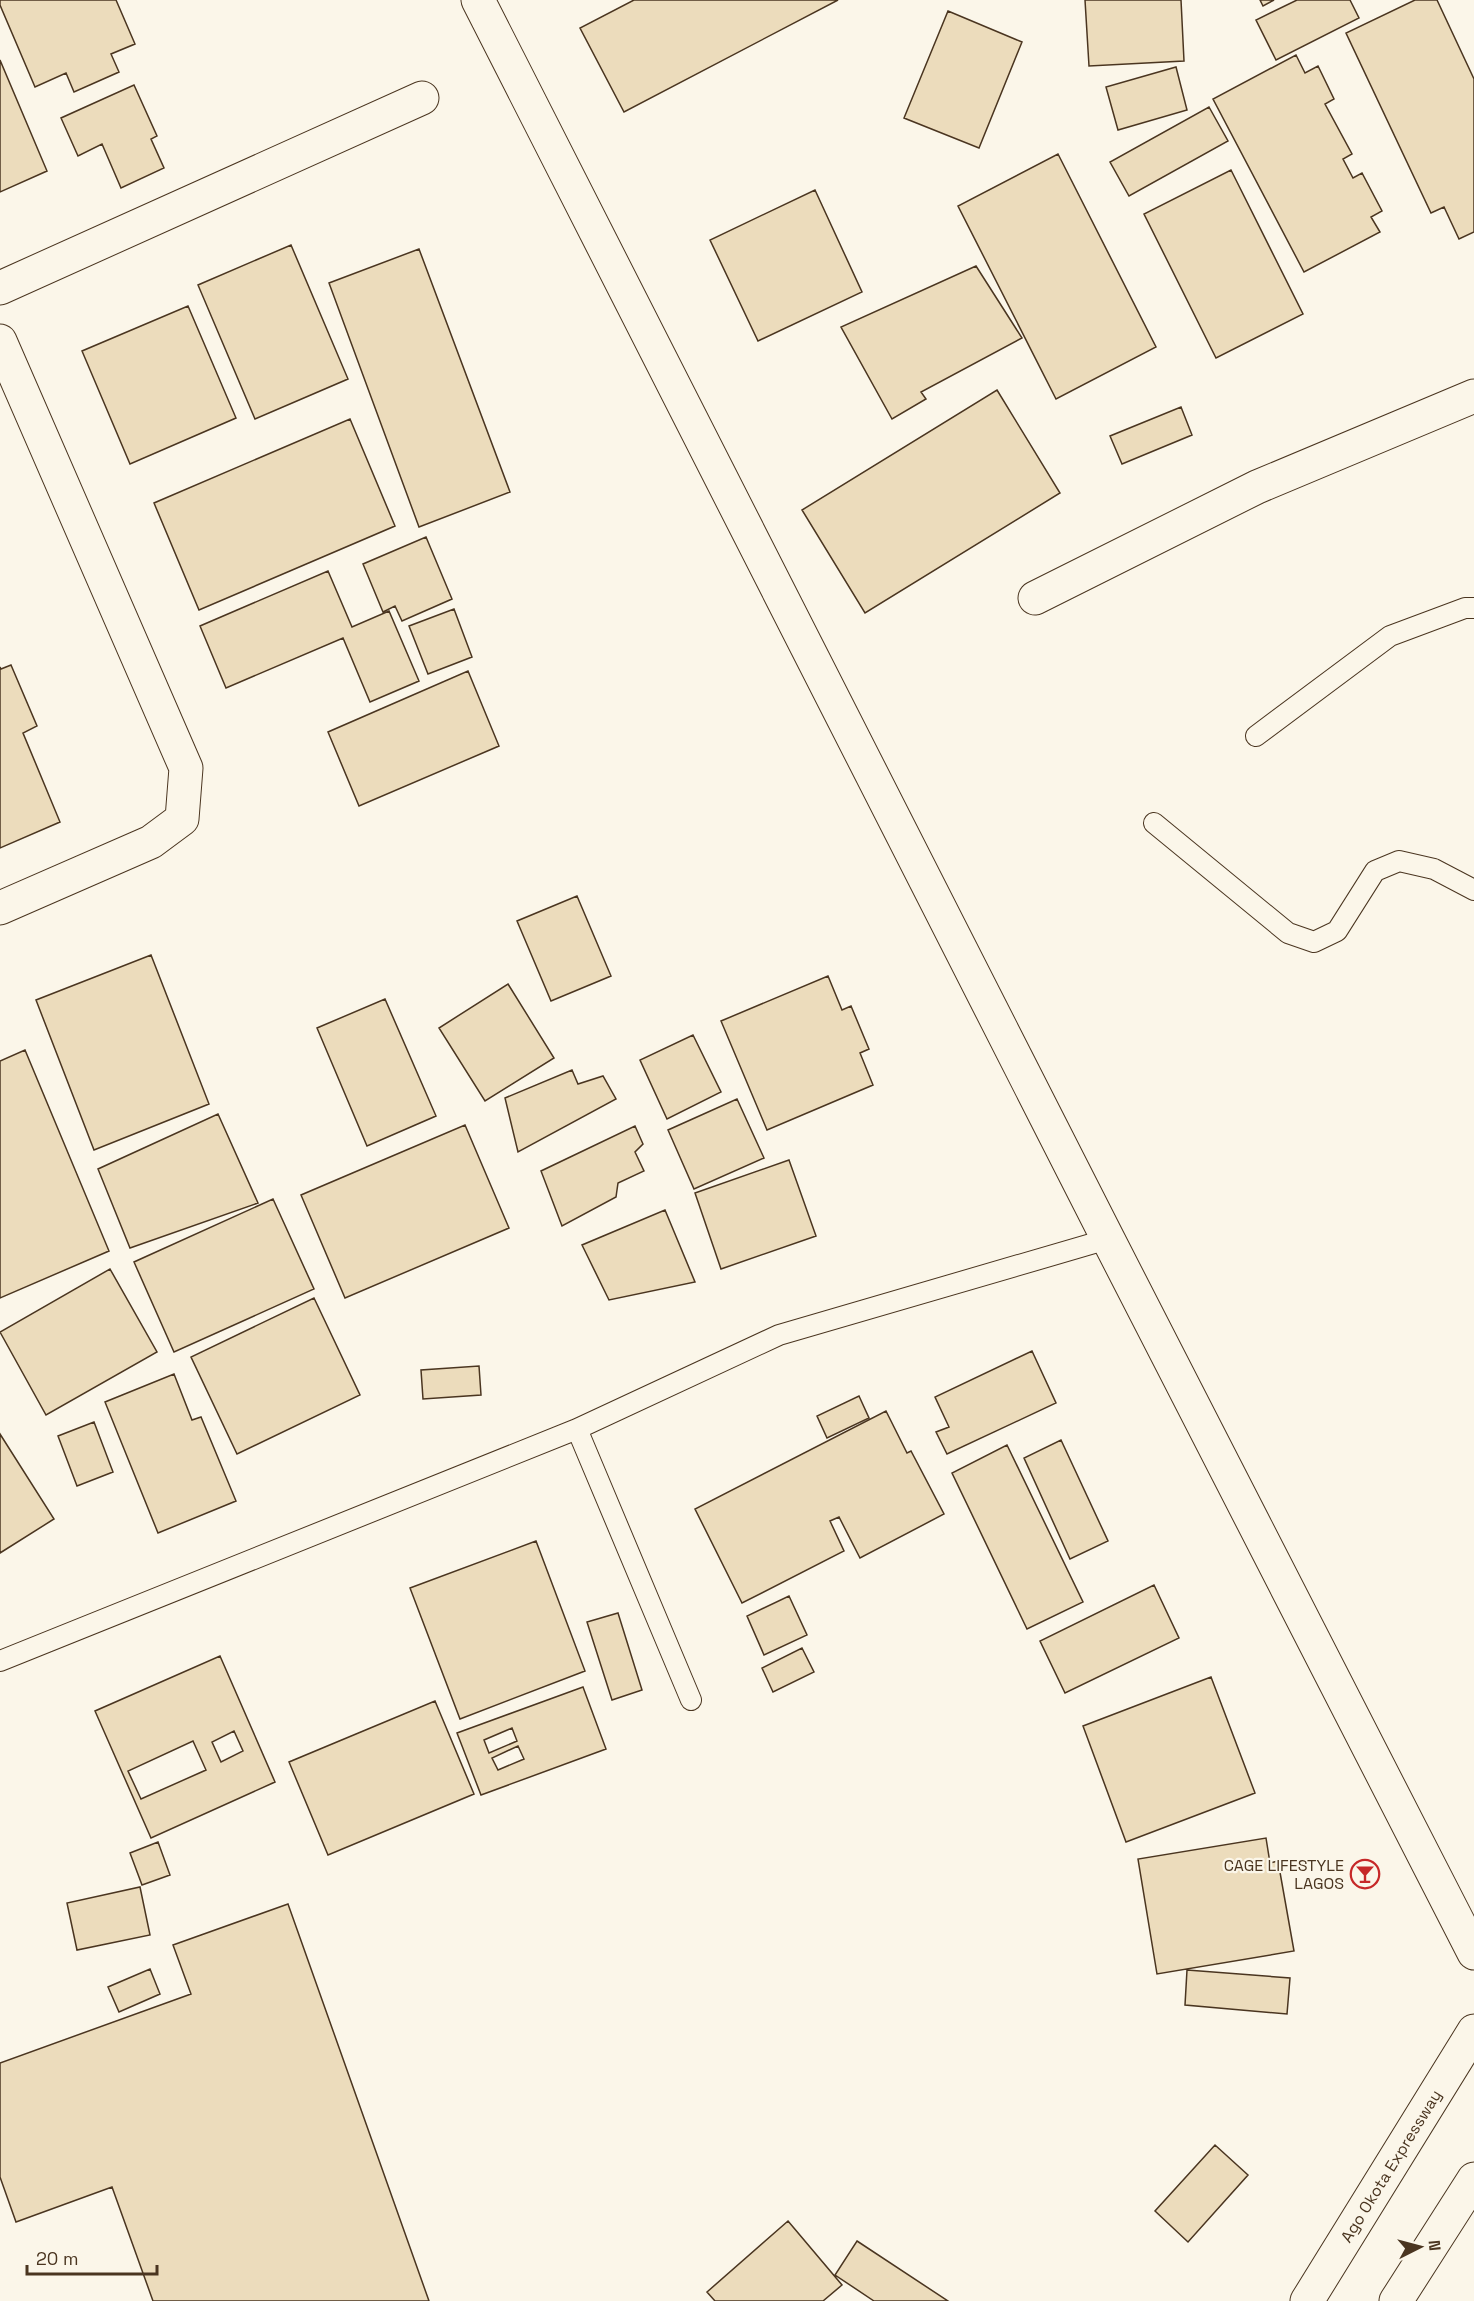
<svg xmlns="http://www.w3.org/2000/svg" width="1474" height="2301" font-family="'Space Grotesk',sans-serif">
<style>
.building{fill:#ecdcbc;stroke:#4a3520;stroke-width:1.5;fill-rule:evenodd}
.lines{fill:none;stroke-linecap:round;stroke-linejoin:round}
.lane-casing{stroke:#4a3520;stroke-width:22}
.street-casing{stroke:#4a3520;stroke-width:35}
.secondary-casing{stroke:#4a3520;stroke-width:35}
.lane{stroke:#fbf6e9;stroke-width:20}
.street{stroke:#fbf6e9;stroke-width:33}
.secondary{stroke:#fbf6e9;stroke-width:33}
.labels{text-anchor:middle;stroke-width:4.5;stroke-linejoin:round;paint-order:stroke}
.poi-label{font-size:16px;fill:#4a3520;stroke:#fbf6e9;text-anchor:end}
.street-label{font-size:16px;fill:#4a3520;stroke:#fbf6e9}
</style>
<rect width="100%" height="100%" fill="#fbf6e9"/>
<path class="building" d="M0,0H116L135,44L111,54L119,72L74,92L66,73L35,87L0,5Z
M634,0H838L624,112L580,28Z
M1085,0H1181L1184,61L1089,66Z
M1260,0H1274L1263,6Z
M1297,0H1350L1359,18L1276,60L1256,20Z
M1415,0H1437L1474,79V232L1459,239L1444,207L1431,213L1346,33Z
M948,11L1022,42L979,148L904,118Z
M1296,55L1305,73L1318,66L1334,99L1325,104L1352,154L1343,159L1353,178L1362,173L1382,211L1371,217L1380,232L1304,272L1213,99Z
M0,60L47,171L0,192Z
M1176,67L1187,110L1118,130L1106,87Z
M134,85L157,136L151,139L164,168L121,188L102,144L78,156L61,118Z
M1209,107L1228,141L1129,196L1110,162Z
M1058,154L1156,347L1056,399L958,206Z
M1231,170L1303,314L1216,358L1144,214Z
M815,190L862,292L758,341L710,240Z
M291,245L348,379L255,419L198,285Z
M419,249L510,492L419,527L329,283Z
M976,266L1022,338L921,392L926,399L892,419L841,327Z
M188,306L236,418L130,464L82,351Z
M997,390L1060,493L865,613L802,510Z
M1181,407L1192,435L1122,464L1110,436Z
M350,419L395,526L199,610L154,503Z
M426,537L452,599L402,621L395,606L383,612L363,564Z
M328,571L352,627L389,611L419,681L370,702L343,638L226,688L200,626Z
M454,609L472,657L428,674L409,626Z
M11,665L37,726L23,733L60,822L0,848V667L1,669Z
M468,671L499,746L359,806L328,732Z
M577,896L611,976L551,1001L517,921Z
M151,955L209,1104L94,1150L36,1000Z
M828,976L842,1010L851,1006L869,1049L860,1053L873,1085L767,1130L721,1021Z
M508,984L554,1058L485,1101L439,1028Z
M385,999L436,1116L367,1146L317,1028Z
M693,1035L721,1092L667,1119L640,1060Z
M25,1050L109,1251L0,1298V1061Z
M572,1070L578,1084L603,1076L616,1099L518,1152L505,1098Z
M737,1099L764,1158L694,1189L668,1130Z
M218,1114L258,1203L130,1248L98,1169Z
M465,1125L509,1228L345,1298L301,1195Z
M635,1126L643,1144L635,1152L644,1171L618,1183L616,1197L562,1226L541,1171Z
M789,1160L816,1236L721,1269L695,1193Z
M273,1199L314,1289L174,1352L134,1262Z
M665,1210L695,1282L609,1300L582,1245Z
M110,1269L157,1352L46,1415L0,1332Z
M314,1298L360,1395L237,1454L191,1357Z
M1032,1351L1056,1403L947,1454L936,1432L949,1427L935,1397Z
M479,1366L481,1395L423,1399L421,1370Z
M174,1374L192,1420L201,1417L236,1501L158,1533L105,1402Z
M859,1396L869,1418L827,1438L817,1416Z
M886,1411L907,1453L911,1451L944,1514L860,1558L839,1517L830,1521L844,1551L742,1603L695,1509Z
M94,1422L113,1472L77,1486L58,1436Z
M0,1434L54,1519L0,1553Z
M1061,1440L1108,1541L1070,1559L1024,1458Z
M1007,1445L1083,1602L1027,1629L952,1473Z
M536,1541L585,1671L460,1719L410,1588Z
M1154,1585L1179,1638L1065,1693L1040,1641Z
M789,1596L807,1635L764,1655L747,1616Z
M618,1613L642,1690L612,1700L587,1622Z
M802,1648L814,1672L773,1692L762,1668Z
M220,1656L275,1782L151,1838L95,1711ZM234,1731L243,1751L221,1762L212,1742ZM193,1741L206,1770L141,1799L128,1771Z
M1211,1677L1255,1793L1126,1842L1083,1726Z
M583,1687L606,1749L481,1795L457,1733ZM512,1728L517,1741L489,1753L484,1740ZM518,1746L524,1759L498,1770L492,1758Z
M435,1701L474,1794L328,1855L289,1762Z
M1266,1838L1270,1863L1278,1861L1294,1951L1157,1974L1138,1859Z
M158,1842L170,1875L142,1885L130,1853Z
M140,1887L150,1935L77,1950L67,1903Z
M288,1904L429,2301H153L112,2187L16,2222L0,2177V2063L191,1994L173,1945Z
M150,1969L160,1994L119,2012L108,1987Z
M1187,1970L1290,1978L1287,2014L1185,2005Z
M1215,2145L1248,2175L1188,2242L1155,2211Z
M788,2221L842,2285L823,2301H715L707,2292Z
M857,2241L948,2301H874L835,2275Z"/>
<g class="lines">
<g class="lane-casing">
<path id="lane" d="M1256,736L1390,636L1465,608H1474
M1154,823L1288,933L1314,942L1337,931L1375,871L1399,861L1434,869L1474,890
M577,1429L691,1700
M0,1661L577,1429L779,1335L1108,1239"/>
</g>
<g class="street-casing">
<path id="street" d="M478,0L1108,1239L1474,1953
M0,288L422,98
M0,341L186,768L182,819L151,842L0,908
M1035,598L1257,487L1474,396"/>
</g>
<g class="secondary-casing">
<g id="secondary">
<path id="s1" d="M1307,2301L1474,2031"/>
<path d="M1396,2301L1474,2179"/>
</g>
</g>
<use href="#lane" class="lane"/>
<use href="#street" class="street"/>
<use href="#secondary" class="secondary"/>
</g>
<defs>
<g id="bar-ring" transform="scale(1.5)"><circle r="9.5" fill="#fbf6e9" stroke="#c62828" stroke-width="1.5"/><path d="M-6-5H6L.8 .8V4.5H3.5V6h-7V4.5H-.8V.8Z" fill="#c62828"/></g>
</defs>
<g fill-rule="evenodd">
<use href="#bar-ring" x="1365" y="1874"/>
</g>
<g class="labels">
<g class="poi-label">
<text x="1344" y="1871">CAGE LIFESTYLE<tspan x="1344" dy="18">LAGOS</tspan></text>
</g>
<g class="street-label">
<text dy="6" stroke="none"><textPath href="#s1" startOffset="159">Ago Okota Expressway</textPath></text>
</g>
</g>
<g transform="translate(1420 2247) rotate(84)" stroke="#fbf6e9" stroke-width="4.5" paint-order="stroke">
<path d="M0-4.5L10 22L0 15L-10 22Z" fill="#4a3520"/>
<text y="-9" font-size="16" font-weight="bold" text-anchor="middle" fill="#4a3520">N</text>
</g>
<path d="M27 2265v9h130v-9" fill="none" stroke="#4a3520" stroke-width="3"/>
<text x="36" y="2265" font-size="18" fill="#4a3520" stroke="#fbf6e9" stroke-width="4.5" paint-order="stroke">20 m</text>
</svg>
